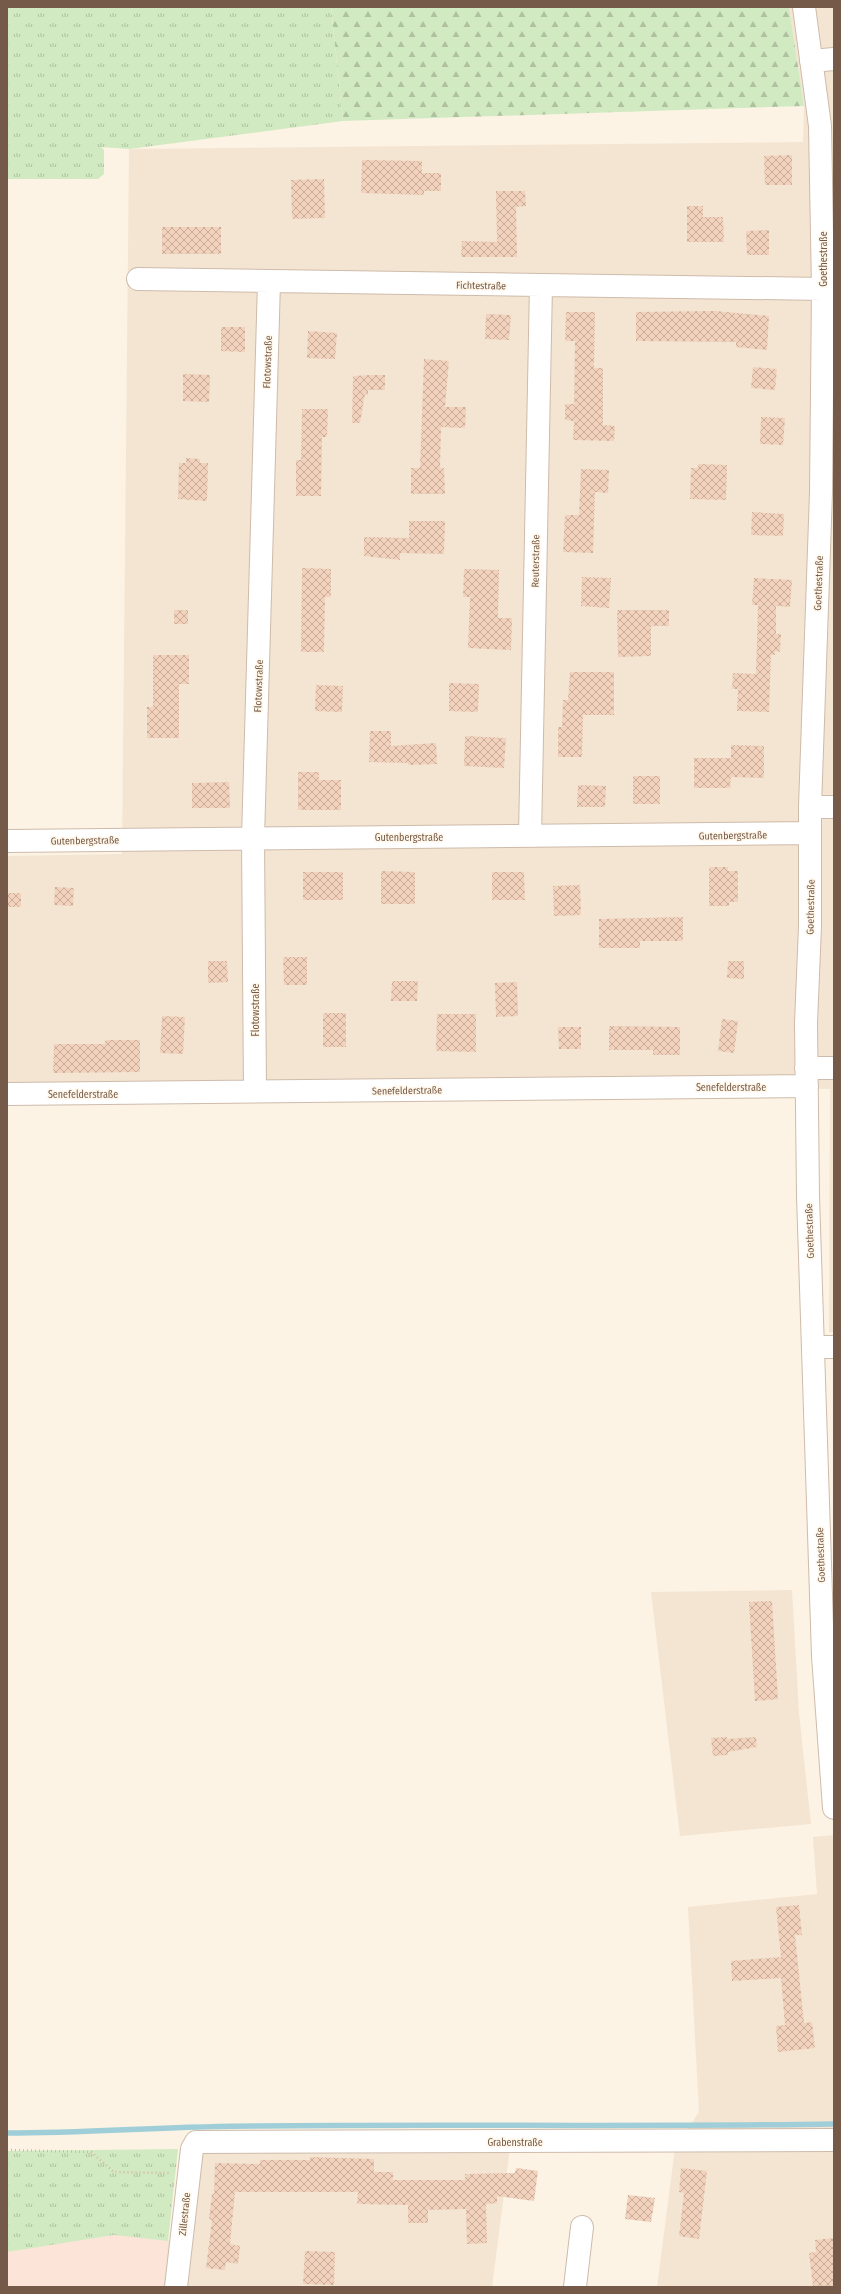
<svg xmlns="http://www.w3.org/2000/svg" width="841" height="2294" font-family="'Fira Sans Condensed',sans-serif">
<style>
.residential{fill:#f4e5d2}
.commercial{fill:#fde4d8}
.grass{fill:url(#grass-tufts)}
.forest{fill:url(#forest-firs)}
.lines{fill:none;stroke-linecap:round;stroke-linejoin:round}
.stream{stroke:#9fced8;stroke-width:5.5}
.building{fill:url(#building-cross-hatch)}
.minor-casing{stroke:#cebbab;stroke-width:24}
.path{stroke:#d7b69f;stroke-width:2.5;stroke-dasharray:1 3;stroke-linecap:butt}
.minor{stroke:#fff;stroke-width:22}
.labels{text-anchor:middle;stroke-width:3;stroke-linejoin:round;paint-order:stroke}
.street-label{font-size:10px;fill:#755a49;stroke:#fff7ea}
</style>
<defs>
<pattern id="grass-tufts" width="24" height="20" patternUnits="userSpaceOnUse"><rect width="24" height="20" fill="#d2eac2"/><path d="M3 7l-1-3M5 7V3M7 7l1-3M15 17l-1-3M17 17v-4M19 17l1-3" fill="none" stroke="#afc1a0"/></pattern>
<pattern id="forest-firs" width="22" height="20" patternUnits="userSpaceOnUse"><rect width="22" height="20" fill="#d2eac2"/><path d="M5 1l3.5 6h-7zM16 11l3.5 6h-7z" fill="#afc1a0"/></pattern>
<pattern id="building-cross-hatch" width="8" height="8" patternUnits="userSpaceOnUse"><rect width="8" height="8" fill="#f2d2bc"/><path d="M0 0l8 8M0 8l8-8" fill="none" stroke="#c9ad9b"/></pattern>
</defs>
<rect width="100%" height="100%" fill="#fcf3e4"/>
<path class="residential" d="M789,7H834V1332H829L830,1089L242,1080L7,1083V856L122,854L129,149L803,142L804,106Z
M792,1590L799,1713L811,1824L680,1836L651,1592Z
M834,1835V2287H657L675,2148L699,2112L688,1907L817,1894L813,1837Z
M203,2146L510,2148L492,2287H7V2252L114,2235L168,2241L189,2224Z"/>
<path class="commercial" d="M114,2235L168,2241L163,2287H7V2252Z"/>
<path class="grass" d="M7,7H331L343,121L129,149L101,147L104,150V174L98,179H7Z
M178,2149L168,2241L114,2235L7,2252V2151Z"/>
<path class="forest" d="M331,7H789L804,106L343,121Z"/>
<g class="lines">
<path class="stream" d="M7,2133C90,2133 173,2126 256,2126C449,2124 641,2127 834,2124"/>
</g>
<path class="building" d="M792,155V185H765L764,156Z
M362,160L422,161V173H441V191H424V195L361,193Z
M324,179L325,218L292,219L291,180Z
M496,191H525L526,206L516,207L517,257H461L462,241L497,242Z
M687,206H703V217H723L724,242H687Z
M162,227H221V254H162Z
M769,230V255H747L746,231Z
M715,311L769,316L767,350L736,347V342L636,341V312Z
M566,312H595L594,368H603V425L615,426L614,441L573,440L574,421L565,420V404H574L575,341H565Z
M486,314L511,315L509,340L485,339Z
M221,327H245V352L221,351Z
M308,331L337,333L335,359L307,358Z
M424,359L449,361L445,407H466L465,428L441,427L440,468H444L445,494H411V468H420Z
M753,367L777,369L775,390L751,388Z
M183,374L210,375L209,402L183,401Z
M371,375H385V390H368V395L365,394L360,423H352L353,376Z
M302,409H328L327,437H322L321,496H296V460H301Z
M761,417L785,418L783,445L760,444Z
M186,458L200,459V463H208L207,501L178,499L179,463H186Z
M698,464L727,465L726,500L690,499L691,468H698Z
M581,469L609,470L608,493L595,492L593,553L563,552L565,515H579Z
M752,512L784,514L783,536L751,535Z
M409,521H445L444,554L400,553V560L364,556V537L409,538Z
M302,568L331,569V597H325L324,652H301Z
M464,569L499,570L498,618H512L511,650L468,648L470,597H463Z
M582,577L611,578L609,608L581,606Z
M754,578L792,580L790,607L776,606V634H781L780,652L775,651V655H771L769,712L737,711L738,689H732L733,673L756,674L758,605H752Z
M174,610H188V624H174Z
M617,610H669V626H651V656L618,657Z
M153,655H189V684H179V738H147V707H153Z
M570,672H614V715H583L582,757H558V727H562L563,700H568Z
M449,683L479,684L478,712L449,711Z
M316,685L343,686L342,712L315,711Z
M370,731H391V746L436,743L437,764L408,765V763L369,762Z
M465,736L506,738L504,768L464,766Z
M731,745L764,746V778L731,777L730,788H694V758H731Z
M298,772H319V780H341V810H298Z
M633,776H660V804H633Z
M229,782L230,808H192V783Z
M578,785L606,786L605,807H577Z
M709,867H728V871H738V902H729V906H709Z
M381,871L415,872V904H381Z
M303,872H343V900H303Z
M492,872H524L525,900H492Z
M580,885L581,915L554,916L553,886Z
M55,887L74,888L73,906L54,905Z
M7,893H21V907H7Z
M683,917V941H640V948H599V919Z
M283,957H307V985H284Z
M208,961H227L228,982L208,983Z
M728,961H744V979L727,978Z
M392,981H418L417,1001H391Z
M517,982L518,1016L496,1017L495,983Z
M323,1013H346V1047H323Z
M437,1014H476V1052L436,1051Z
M162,1016L185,1017L183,1054L160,1053Z
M722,1019L738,1021L734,1053L718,1051Z
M609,1026L680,1027V1055H653V1050H609Z
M558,1027H581V1049H559Z
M105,1040H140V1072L53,1073L54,1044H105Z
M772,1601L778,1699L755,1701L749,1602Z
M727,1737V1739L756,1737L757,1747L728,1752V1755L713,1756L711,1738Z
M799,1905L802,1935H795L804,2023L812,2022L815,2048L778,2052L776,2026L785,2025L781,1978L732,1981L731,1961L781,1957L776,1907Z
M310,2157L374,2159V2172H393V2180H465V2174L515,2173L516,2168L538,2171L534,2201L497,2196V2203L486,2204L487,2243L467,2244L466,2209L428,2210V2223H408V2205L357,2204L358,2192H235L230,2244L240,2246L238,2264L226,2262L225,2270L206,2268L212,2220L209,2219L212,2194H214L215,2163L260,2164V2160H310Z
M681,2168L707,2171L699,2239L679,2236L684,2193L679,2192Z
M628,2195L655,2198L651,2222L625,2219Z
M834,2238V2287H813L809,2253L816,2252L815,2240Z
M305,2251L335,2252L334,2285L303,2284Z"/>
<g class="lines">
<g class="minor-casing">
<path id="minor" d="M804,7L820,126L823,289L821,492L810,807V926L806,1023L808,1196L823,1656L834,1808
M811,61L834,59
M138,279L823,289
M810,807H834
M530,836L541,285
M7,841L810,833
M806,1068H834
M255,1091L253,838L269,282
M7,1094L807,1086
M813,1347H834
M176,2287L192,2149L196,2142L834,2140
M575,2287L582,2227"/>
</g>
<path class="path" d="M7,2150L91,2152L114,2172L169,2173"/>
<use href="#minor" class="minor"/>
</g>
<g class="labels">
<g class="street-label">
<text transform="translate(823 259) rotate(-90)" y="4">Goethestraße</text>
<text transform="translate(481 285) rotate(1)" y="4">Fichtestraße</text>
<text transform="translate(267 362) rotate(-88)" y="4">Flotowstraße</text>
<text transform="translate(535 561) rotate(-89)" y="4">Reuterstraße</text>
<text transform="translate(818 583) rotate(-88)" y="4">Goethestraße</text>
<text transform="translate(258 686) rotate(-88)" y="4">Flotowstraße</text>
<text transform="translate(733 835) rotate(-1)" y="4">Gutenbergstraße</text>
<text x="409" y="841">Gutenbergstraße</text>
<text transform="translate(85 840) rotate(-1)" y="4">Gutenbergstraße</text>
<text transform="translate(810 907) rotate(-89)" y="4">Goethestraße</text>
<text transform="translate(255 1010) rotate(-90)" y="4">Flotowstraße</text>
<text x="731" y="1091">Senefelderstraße</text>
<text transform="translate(407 1090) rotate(-1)" y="4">Senefelderstraße</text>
<text x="83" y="1098">Senefelderstraße</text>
<text transform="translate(809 1231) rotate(-92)" y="4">Goethestraße</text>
<text transform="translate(820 1555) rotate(-92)" y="4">Goethestraße</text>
<text x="515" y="2146">Grabenstraße</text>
<text transform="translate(184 2214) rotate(-84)" y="4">Zillestraße</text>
</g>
</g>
<rect width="841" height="2294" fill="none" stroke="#755a49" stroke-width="16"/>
</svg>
